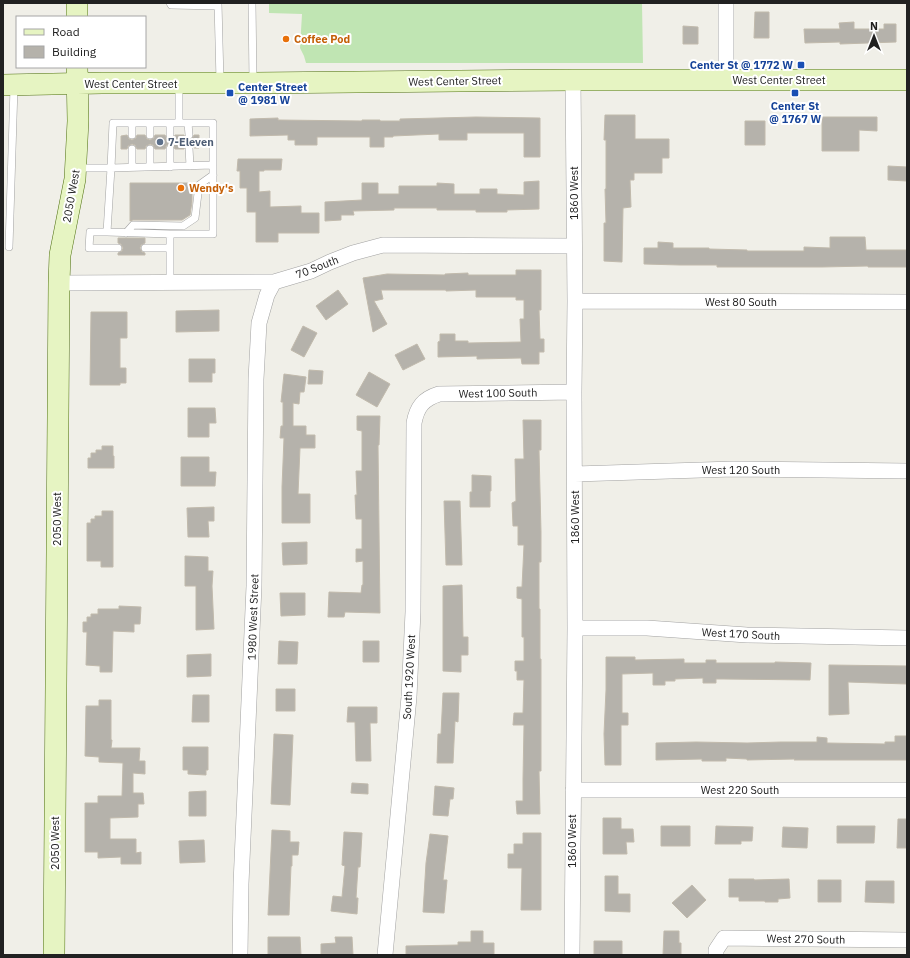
<svg xmlns="http://www.w3.org/2000/svg" width="910" height="958" font-family="'IBM Plex Sans',sans-serif">
<style>
.grass{fill:#c0e5b3}
.building{fill:#b5b2ab;stroke:#c1baac}
.lines{fill:none;stroke-linecap:round;stroke-linejoin:round}
.lane-casing{stroke:#a2a2a2;stroke-width:8}
.street-casing{stroke:#a2a2a2;stroke-width:16}
.secondary-casing{stroke:#4f7010;stroke-width:22}
.lane{stroke:#fff;stroke-width:7}
.street{stroke:#fff;stroke-width:15}
.secondary{stroke:#e6f4c2;stroke-width:21}
.food-dot{fill:#e8710a;stroke:#fff;stroke-width:1.5}
.transit-dot{fill:#1a4fb4;stroke:#fff;stroke-width:1.5}
.service-dot{fill:#5c6f8a;stroke:#fff;stroke-width:1.5}
.labels{text-anchor:middle;stroke-width:4;stroke-linejoin:round;paint-order:stroke}
.food-label{font-size:11px;font-weight:bold;fill:#c56008;stroke:#fff;text-anchor:start}
.transit-label{font-size:11px;font-weight:bold;fill:#164399;stroke:#fff;text-anchor:end}
.street-label{font-size:11px;fill:#212121;stroke:#fff}
.service-label{font-size:11px;font-weight:bold;fill:#4e5e75;stroke:#fff;text-anchor:start}
</style>
<rect width="100%" height="100%" fill="#f0efe8"/>
<path class="grass" d="M269,3H642L643,63H306L304,56L300,48L302,14L269,13Z"/>
<path class="building" d="M755,12H769V38H754Z
M854,22V29H884V24H896V42L840,44V42L805,43L804,29H840L839,23Z
M683,26L698,27V44H683Z
M605,115H635V139H669V158H662V173H634V180H630L631,207L623,208L622,262L604,261V223H606L605,189H606V140H604Z
M476,117L540,118V157H524V133H467V140H439V134L393,136V137H384V147H370V137H317V145H295V140H288V135L250,136V119L278,118V120L362,121V120H380V121H400V119Z
M822,117H877V131L859,130V151H822Z
M745,121H765V145H745Z
M127,135L129,139L132,140L136,138L137,135H145L147,139L150,140L154,138L155,135H165L167,139L170,140L174,138L175,135H184L185,138L189,140L192,139L194,135H199V148H194L193,145L189,143L186,144L184,149H175L173,145L170,144L166,146L165,149H155L153,145L150,144L146,146L145,149H137L135,145L132,144L128,146L127,149H121V136Z
M238,159H282L281,170H264V171H259V192L270,191V207L301,206V213H319V233H278V242H256V212H247V188H240V171H237Z
M888,166L907,167V181L888,180Z
M539,181V209L507,210V212H476V210H437V208H394V210L353,211L354,215H341V220L325,221V202L362,200V183H378V194H399V186H437V183L454,184V194H480V189H497V194L524,195V182Z
M130,183H192V202L190,215L182,220H133L130,221Z
M830,237H865L866,250H907V267H868V266L822,267H717V265H680L644,264V248H658V242L673,243V248H709V249L747,250V251H804V247L830,248Z
M118,238H145V243L141,245L140,248L142,252L145,253V255H118V253L122,251L123,248L121,244L118,243Z
M516,270H541V310H539L540,339H544V352H539V364H522L521,358L477,359V356L438,357V342L440,341V334H455V341H468V343L521,342L520,319H524V300H516V297H476V290L446,291V290H381L383,299L374,301L387,324L373,332L363,278L387,274L445,275V274L468,273V275H516Z
M338,290L348,304L326,320L316,306Z
M219,310V331L176,332V311Z
M91,312H127V338H120V368H126V383H120V385H90Z
M303,326L317,333L304,357L291,350Z
M417,344L425,359L403,370L395,355Z
M189,359H215V373H212V382H189Z
M309,370L323,371L322,384H308Z
M369,372L390,384L377,407L356,395Z
M284,374L306,377L304,392H300L299,404L293,403V426H306V435H315V448H300L298,494H310V523H282V487L284,438H280L281,426H283V402H281Z
M188,408H215L216,423H209V437H188Z
M357,416H380L379,445H378L380,613L345,612L344,617H328L329,592L361,593L362,585H363V561L356,562V549H362V519H356L355,495H357L356,471H362V431L357,430Z
M523,420H541V450H539L541,532V562H539V609H540V659H541V771H539L540,814H517L516,801H523V779L524,725H513L514,713H523L524,680H517V671H515V661H524V637H522V599L517,598V587H522L524,545H518V526H513L512,503L516,501L515,459H524Z
M102,446H113V456H114V468H88V458H91V453H96V450H102Z
M181,457H209V472H216L215,486H181Z
M472,475L491,476V491H490V507H470V492H472Z
M444,501H460L462,565H446Z
M214,507V521H208L209,537H188L187,508Z
M102,511H113V567H101V561H87V523H91V519H95V516H102Z
M307,542V564L283,565L282,543Z
M185,556L208,557V571H213L212,586L214,629L196,630V586H185Z
M462,585L463,637H468V655H461V672L443,671V586Z
M280,593H305V615L281,616Z
M119,606L141,607L140,624H134V632L113,631L112,672H100V666L86,665L87,632H83V622H87V617H91V614H98V609H119Z
M279,641L298,642L297,664H278Z
M363,641H379V662H363Z
M211,654V676L187,677V655Z
M606,657H635V660L684,659V663H706V660H716V663H775V662L811,663L810,680L723,679H716V683H703V678L675,679V681H665V685H653V673L622,674V713H628V725H621V765H605L604,734L606,690Z
M829,665L907,666V684L848,682L849,714L829,715Z
M276,689H295V711H276Z
M443,693H459L458,722L455,721L453,763H437L438,734H441Z
M193,695H209V722H192Z
M99,700H111V740H112L111,748H140L139,761H145V774L133,773V793H143L144,804H138V817L110,818V839H136V853L141,852V864H121V857L98,858V852H85V803H98V796H122L123,763L99,762V757L85,756L86,706H99Z
M348,707H377V723H370L371,761H356L355,722H347Z
M274,734L293,735L290,805L271,804Z
M895,736H907V760H794L795,759L747,760V759L726,758V761H702V759L656,760V743L696,742L747,743L781,742H817V737L827,738V743L885,744V742H895Z
M183,747H208V770H206V775L188,774V770H183Z
M352,783L368,784V794L351,793Z
M435,786L454,788L453,799H450L448,816L433,815Z
M206,791V816H189V792Z
M603,818H621V829H633L634,842H626L627,854H603Z
M898,819H907V848H897Z
M661,826H690V846H661Z
M716,826L753,827L752,841H741V844H715Z
M837,826H875L874,843H837Z
M783,827L808,828L807,848L782,847Z
M272,830L290,831V842H299L298,855H292V866H291L289,915H268Z
M344,832L362,833L360,867H358L356,898H358L357,914L331,911L333,896L342,897L345,866L342,865Z
M523,833H541V910H521L522,868H508V854H514V844H523Z
M430,834L448,836L443,880H447L444,913L423,912L426,863Z
M204,840L205,862L180,863L179,841Z
M605,876H618V894H630V912L605,911Z
M729,879H754V880L789,879L790,898L778,899V902H765V901H739V897H729Z
M818,880H841V902H818Z
M866,881H894V903L865,902Z
M692,885L706,900L687,918L672,903Z
M471,931H483V943H494V955H406V946L458,945V942H471Z
M664,931H679V943H681V955H663Z
M268,937H300L301,955H268Z
M335,937H352L353,955L321,954V944L336,943Z
M594,941H622V955H594Z"/>
<g class="lines">
<g class="lane-casing">
<path id="lane" d="M170,3L171,5L218,6
M218,3L220,81
M252,3L253,81
M132,123V135
M150,123V135
M170,123V135
M179,123V85
M188,123L189,135
M189,148L190,166
M170,149V167
M132,167V149
M150,167V149
M76,168H111L213,165
M107,232H90L89,248H118
M126,233L133,225L183,226L195,218L199,185L213,175
M170,234L107,232L111,168L113,123H213V234H170V283
M9,247L14,87
M145,248H170"/>
</g>
<g class="street-casing">
<path id="street" d="M726,80V3
M59,283L274,282L311,271L330,262L353,253L383,245L574,246
M575,301L907,302
M575,474L733,469L907,471
M575,628H647L747,635L907,638
M573,790H907
M240,955L241,884L254,586L256,379L259,323L267,295L274,282
M385,955L409,697L413,612L414,423C417,407 423,399 439,394L574,392
M572,955L575,628L574,392L575,301L573,80
M716,955V950L724,938L907,940"/>
</g>
<g class="secondary-casing">
<path id="secondary" d="M77,17V3
M3,85L102,83H253L573,80H907
M54,955L59,283L60,255L75,179L78,121L77,67"/>
</g>
<use href="#lane" class="lane"/>
<use href="#street" class="street"/>
<use href="#secondary" class="secondary"/>
</g>
<g class="food-dot">
<circle cx="286" cy="39" r="4"/>
<circle cx="181" cy="188" r="4"/>
</g>
<g class="transit-dot">
<rect x="797" y="61" width="8" height="8" rx="2"/>
<rect x="226" y="89" width="8" height="8" rx="2"/>
<rect x="791" y="89" width="8" height="8" rx="2"/>
</g>
<circle class="service-dot" cx="160" cy="142" r="4"/>
<g class="labels">
<g class="food-label">
<text x="294" y="43">Coffee Pod</text>
<text x="189" y="192">Wendy's</text>
</g>
<g class="transit-label">
<text x="793" y="69">Center St @ 1772 W</text>
<text x="238" y="91" text-anchor="start">Center Street<tspan x="238" dy="13">@ 1981 W</tspan></text>
<text x="795" y="110" text-anchor="middle">Center St<tspan x="795" dy="13">@ 1767 W</tspan></text>
</g>
<g class="street-label">
<text x="779" y="84">West Center Street</text>
<text transform="translate(455 81) rotate(-1)" y="4">West Center Street</text>
<text x="131" y="88">West Center Street</text>
<text transform="translate(574 193) rotate(-90)" y="4">1860 West</text>
<text transform="translate(71 196) rotate(-80)" y="4">2050 West</text>
<text transform="translate(317 267) rotate(-21)" y="4">70 South</text>
<text x="741" y="306">West 80 South</text>
<text transform="translate(498 393) rotate(-1)" y="4">West 100 South</text>
<text x="741" y="474">West 120 South</text>
<text transform="translate(575 517) rotate(-90)" y="4">1860 West</text>
<text transform="translate(57 519) rotate(-90)" y="4">2050 West</text>
<text transform="translate(253 617) rotate(-88)" y="4">1980 West Street</text>
<text transform="translate(741 634) rotate(3)" y="4">West 170 South</text>
<text transform="translate(409 677) rotate(-87)" y="4">South 1920 West</text>
<text x="740" y="794">West 220 South</text>
<text transform="translate(572 841) rotate(-90)" y="4">1860 West</text>
<text transform="translate(55 843) rotate(-90)" y="4">2050 West</text>
<text transform="translate(806 939) rotate(1)" y="4">West 270 South</text>
</g>
<g class="service-label">
<text x="168" y="146">7-Eleven</text>
</g>
</g>
<rect width="910" height="958" fill="none" stroke="#212121" stroke-width="8"/>
<rect x="16" y="16" width="130" height="52" fill="#ffffff" stroke="#a6a6a6"/>
<rect x="24" y="29" width="20" height="6" fill="#e6f4c2" stroke="#a6a6a6"/>
<text x="52" y="36" font-size="12" fill="#212121">Road</text>
<rect x="24" y="46" width="20" height="12" fill="#b5b2ab" stroke="#a6a6a6"/>
<text x="52" y="56" font-size="12" fill="#212121">Building</text>
<g transform="translate(874 36)" stroke="#ffffff" stroke-width="3" paint-order="stroke">
<path d="M0-3L7 15L0 10L-7 15Z" fill="#212121"/>
<text y="-6" font-size="11" font-weight="bold" text-anchor="middle" fill="#212121">N</text>
</g>
</svg>
